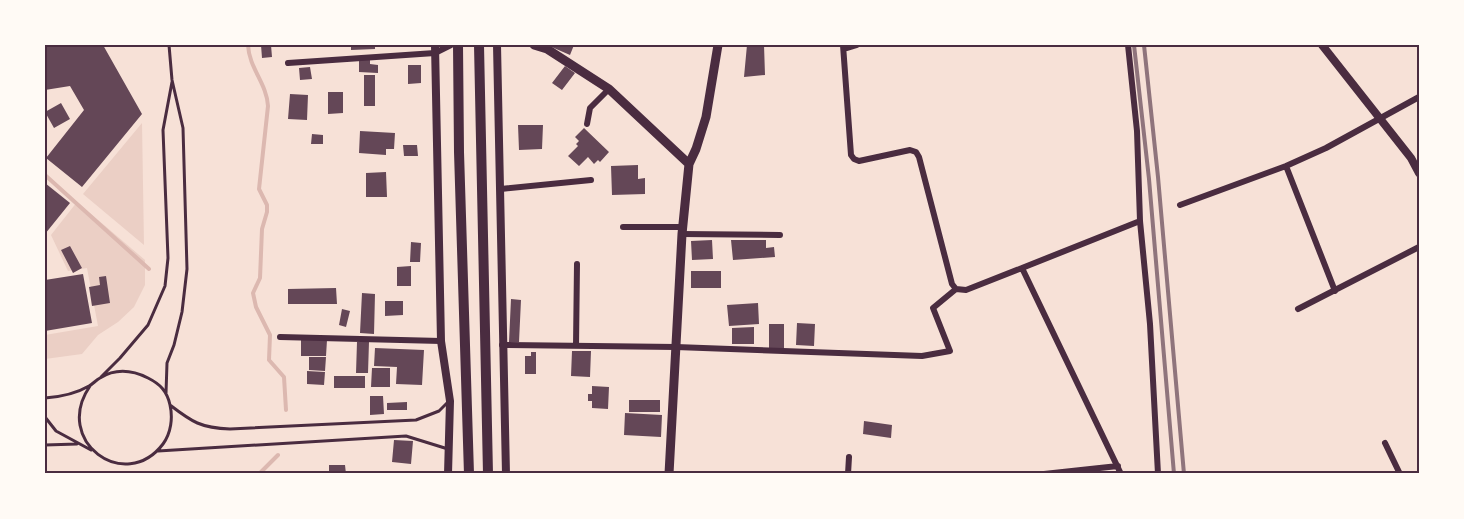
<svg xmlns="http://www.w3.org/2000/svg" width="1464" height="519" font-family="'Source Sans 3',sans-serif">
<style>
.green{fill:#ebcfc5}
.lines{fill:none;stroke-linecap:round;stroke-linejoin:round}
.stream{stroke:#dcb8b0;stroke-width:4}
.building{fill:#644757}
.service{stroke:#4a2c40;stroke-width:3}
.minor{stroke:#4a2c40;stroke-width:6}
.tertiary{stroke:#4a2c40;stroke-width:8}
.secondary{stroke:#4a2c40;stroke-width:9}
.trunk{stroke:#4a2c40;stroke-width:10}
.rail{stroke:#8f747c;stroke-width:4}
.neatline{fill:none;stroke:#4a2c40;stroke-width:2}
</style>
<rect width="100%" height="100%" fill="#f7e1d7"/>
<path class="green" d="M142,123L144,245L83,194Z
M77,202L145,260V285L134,307L118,322L98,335L82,354L45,359V335L98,326L87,268L68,271L51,235Z"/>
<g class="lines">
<path class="stream" d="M248,45C249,68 267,84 268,106L259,189L267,205V212L262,229L260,278L253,293L256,307L270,335L269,360L284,377L286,410
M45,175L149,269
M259,474L278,455"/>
</g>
<path class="building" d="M45,45H103L142,114L82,187L46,158L84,110L70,86L45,90Z
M261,45H271L272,57L262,58Z
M351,45H375V49L351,50Z
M547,45H574L570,55Z
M747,45H764L765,75L744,77Z
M359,59L370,60V64L378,65V73L359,72Z
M408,65H421V83L408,84Z
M565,66L575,73L562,90L552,83Z
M310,67L312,79L300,80L299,68Z
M364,75H375V106H364Z
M328,92H343V113L328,114Z
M290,94L308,95L307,120L288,119Z
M61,103L70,119L54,128L45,112Z
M518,125H543L542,149L519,150Z
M584,128L609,152L600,162L598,160L594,164L588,157L579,166L568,156L578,146L576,144L579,141L575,137Z
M360,131L395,133L394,149H386V155L359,153Z
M312,134L323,135V144H311Z
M403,145H417L418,156H404Z
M638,165V179L645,178V194L612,195L611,166Z
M386,172L387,197H366V173Z
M45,183L70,203L45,234Z
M712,240L713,259L692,260L691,241Z
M731,240H766V248L774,247L775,257L733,260Z
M411,242L421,243L420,262H410Z
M70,246L82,268L73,273L61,250Z
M411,266V286H397V267Z
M691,271H721V288H691Z
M83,274L92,323L45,331V280Z
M106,276L110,303L92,306L89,287L100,285L99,277Z
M336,288L337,304H288V289Z
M362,293L375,294L374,334L360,333Z
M511,299L521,300L519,342H509Z
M385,301H403V315L385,316Z
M758,303L759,324L729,326L727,305Z
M342,309L350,311L346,327L339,325Z
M797,323L815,324L814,346L796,345Z
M769,324H784V348H769Z
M754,327V344H732V328Z
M301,339L327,340L326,356H301Z
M357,342H369L368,373H356Z
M375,348L424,350L422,385L396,384L397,367L374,366Z
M572,351H591L590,377L571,376Z
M531,352H536V374H525V356H531Z
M309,357H326L325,371L309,370Z
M372,368H390V387H371Z
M307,371L325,372L324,385L307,384Z
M334,376H365V388H334Z
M592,386L609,387L608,409L592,408V401H588V394H592Z
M370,396H383L384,414L370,415Z
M629,400H660V412H629Z
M407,402V410H387V403Z
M625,413L662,415L661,437L624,435Z
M864,421L892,425L891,438L863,434Z
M394,440L413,441L411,464L392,462Z
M329,465H345L346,474H329Z"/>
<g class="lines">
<path class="service" d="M101,377L120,358L148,325L165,286L168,258L163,130L172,82
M166,393L167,363L174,345L182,312L187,269L183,128L172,80L169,45
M45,398C59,397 77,393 89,386C93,384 96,380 100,378C116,368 132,370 148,378C160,384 167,391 170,405C173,418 171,433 163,444C125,494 52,441 90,386
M170,405C192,422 201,428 230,429L416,420L439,411L447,403
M45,417L56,431L91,450
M45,445L77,444
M158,451L406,436L448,449"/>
<path class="minor" d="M843,45L851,155L854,159L859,161L910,150L916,152L919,157L952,284L956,289L966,290L1022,268L1121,474
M1128,45L1137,131L1140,221L1150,324L1158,474
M844,49L857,45
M288,63L435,53L451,45
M587,124L590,108L609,89
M1286,166L1335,291
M501,189L591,180
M1180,205L1286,166L1326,148L1419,97
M623,227H682
M682,234L780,235
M1022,268L1140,221
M1298,309L1419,247
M280,337L441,341
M502,345L676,347L922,356L950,351L933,308L956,289
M576,346L577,264
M1385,443L1400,474
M848,474L849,457
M1044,474L1118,466"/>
<path class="tertiary" d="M435,45L441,341L450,401L448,474
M497,45L506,474
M1322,45L1411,158L1419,173"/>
<path class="secondary" d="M534,45L547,49L609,89L689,164
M669,474L682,234L689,164L696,149L706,117L718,45"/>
<path class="trunk" d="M458,45L459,152L469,474
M479,45L488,474"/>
<path class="rail" d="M1134,45L1149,179L1174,474
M1144,45L1158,177L1184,474"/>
</g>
<rect width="1464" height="519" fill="none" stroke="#fffaf5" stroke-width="93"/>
<rect x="46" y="46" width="1372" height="426" class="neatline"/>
</svg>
